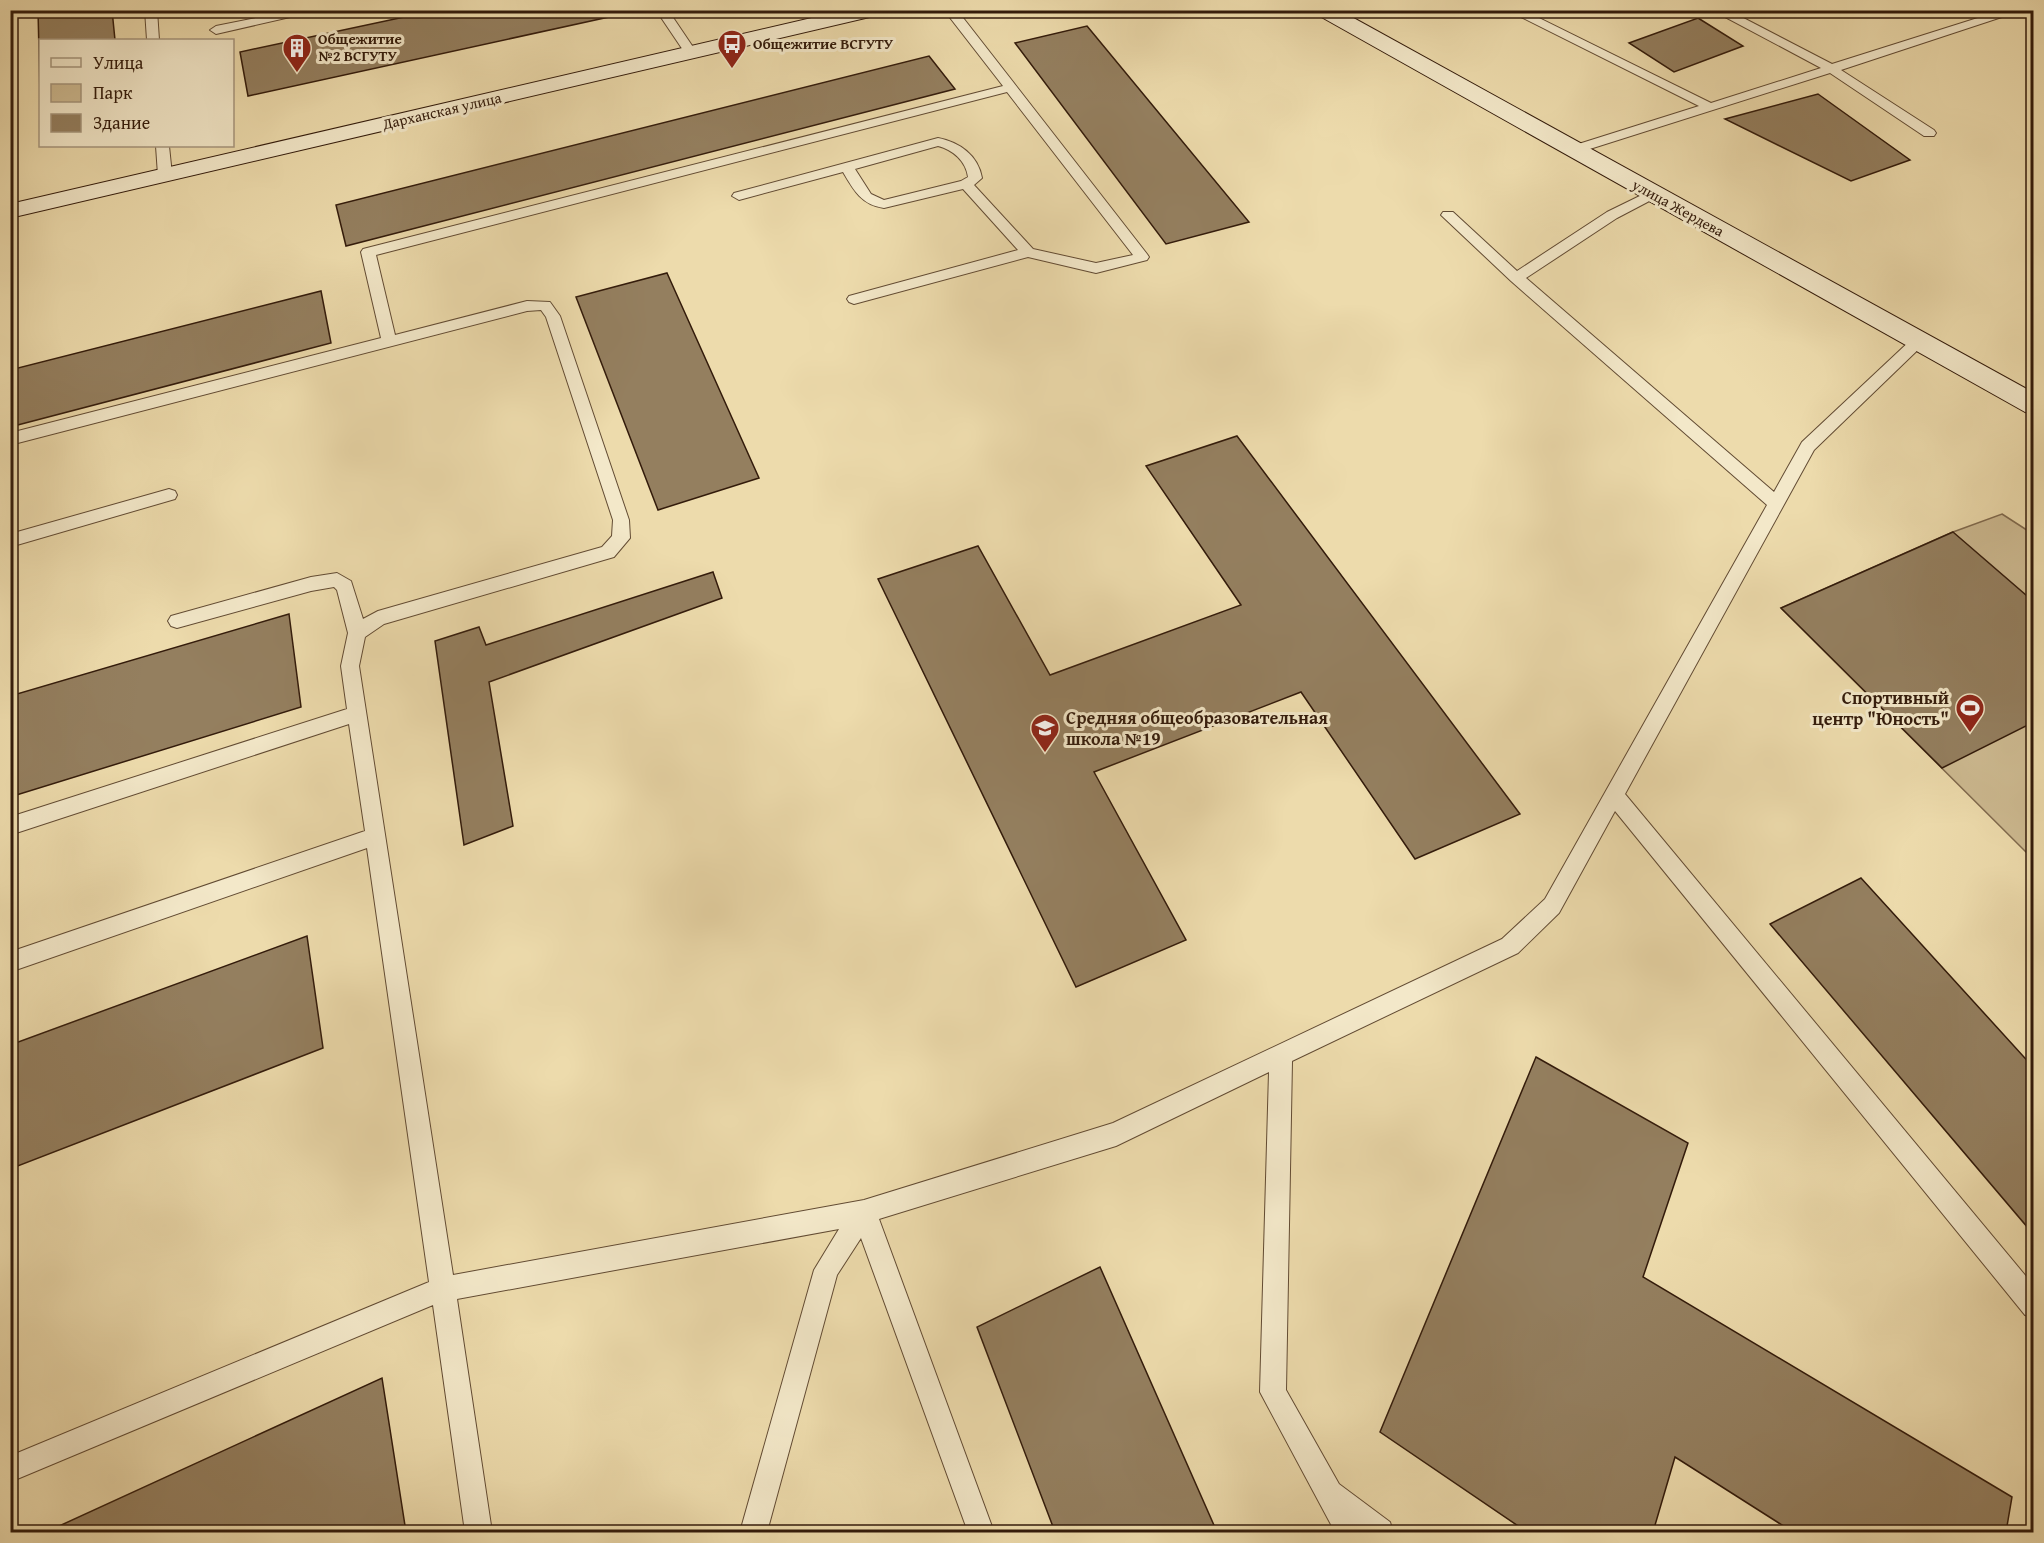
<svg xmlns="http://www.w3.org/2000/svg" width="2044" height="1543" font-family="'Gentium Book Plus',serif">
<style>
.green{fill:#cdba91;stroke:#806a4e;stroke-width:1.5}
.building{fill:#947f5f;stroke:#331b0b;stroke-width:1.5}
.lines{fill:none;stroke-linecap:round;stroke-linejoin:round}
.lane-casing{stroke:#624b33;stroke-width:2}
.secondary-casing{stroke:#331b0b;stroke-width:2}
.lane{fill:#f3e8c9;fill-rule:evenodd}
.secondary{fill:#f3e8c9;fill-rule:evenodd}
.labels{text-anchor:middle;stroke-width:6;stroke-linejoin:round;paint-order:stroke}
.far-poi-label{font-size:15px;font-weight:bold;fill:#331b0b;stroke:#f3e8c9;text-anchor:start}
.far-street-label{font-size:15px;fill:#331b0b;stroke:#f3e8c9}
.poi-label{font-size:18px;font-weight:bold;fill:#331b0b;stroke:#f3e8c9;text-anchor:end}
</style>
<rect width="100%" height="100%" fill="#eddbac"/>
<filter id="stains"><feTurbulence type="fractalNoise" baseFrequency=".00333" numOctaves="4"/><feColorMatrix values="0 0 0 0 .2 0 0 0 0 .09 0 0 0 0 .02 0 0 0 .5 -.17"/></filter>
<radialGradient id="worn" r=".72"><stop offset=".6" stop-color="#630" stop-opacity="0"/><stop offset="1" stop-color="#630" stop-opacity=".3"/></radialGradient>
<path class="green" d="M 2002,514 L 2033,534 L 2033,859 L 1781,608 L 1953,532 Z"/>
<path class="building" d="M 38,10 L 112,10 L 115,40 L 40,40 L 40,95 Z
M 437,10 L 631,10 L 632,12 L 248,96 L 240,52 Z
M 1698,18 L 1743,46 L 1674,72 L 1629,43 Z
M 1087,26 L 1249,222 L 1166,244 L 1015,43 Z
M 929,56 L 955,89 L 346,246 L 336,205 Z
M 1818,94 L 1910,160 L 1851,181 L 1725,119 Z
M 667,273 L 759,478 L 658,510 L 576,297 Z
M 321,291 L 331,343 L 10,427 L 10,370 Z
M 1237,436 L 1520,814 L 1415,859 L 1301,692 L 1094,772 L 1186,940 L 1076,987 L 878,579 L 978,546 L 1050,675 L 1241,605 L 1146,466 Z
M 1953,532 L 2034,602 L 2034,722 L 1942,768 L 1781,608 Z
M 713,572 L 722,598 L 489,682 L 513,826 L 464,845 L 435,641 L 479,627 L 486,645 Z
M 289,614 L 301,707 L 10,797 L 10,696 Z
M 1861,878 L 2034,1068 L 2034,1235 L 1770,924 Z
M 307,936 L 323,1048 L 10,1169 L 10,1045 Z
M 1536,1057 L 1688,1143 L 1643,1277 L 2012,1497 L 2006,1532 L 1793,1532 L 1675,1457 L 1653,1532 L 1527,1532 L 1380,1432 Z
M 1100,1267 L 1217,1532 L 1055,1532 L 977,1327 Z
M 382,1378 L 406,1532 L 46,1532 Z"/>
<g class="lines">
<g class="lane-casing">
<path id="lane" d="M 145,10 L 157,10 L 159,40 L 147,40 Z
M 295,10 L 321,10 L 216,34 L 210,30 L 216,26 Z
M 656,10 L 668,10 L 697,53 L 695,56 L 687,56 Z
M 944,10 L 957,10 L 1147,254 L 1149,257 L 1147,260 L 1096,273 L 1028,257 L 854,304 L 849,302 L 847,299 L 849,296 L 1018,250 L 963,189 L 884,208 C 862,205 854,191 843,172 L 739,200 L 732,196 L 734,193 L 938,138 C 959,142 978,155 982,178 L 974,185 L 1033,249 L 1096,263 L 1133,255 L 1007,92 L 376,255 L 395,335 L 527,301 L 550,302 L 560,316 L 629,520 L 630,538 L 614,557 L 384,624 L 365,637 L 359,666 L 453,1275 L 864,1200 L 1113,1123 L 1502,939 L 1545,899 L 1767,505 L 1511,281 L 1441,215 L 1443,212 L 1453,212 L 1517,271 L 1607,212 L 1652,190 L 1659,194 L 1657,197 L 1617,218 L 1526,278 L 1774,492 L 1802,442 L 1913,338 L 1923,338 L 1926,342 L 1814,450 L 1625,794 L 2034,1286 L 2034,1318 L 2025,1315 L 1615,811 L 1559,913 L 1518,953 L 1292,1061 L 1286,1390 L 1339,1484 L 1390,1522 L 1393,1532 L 1335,1532 L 1260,1392 L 1269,1072 L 1116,1146 L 879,1219 L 994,1532 L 968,1532 L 861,1238 L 837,1275 L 767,1532 L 740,1532 L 814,1270 L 839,1229 L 457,1299 L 492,1532 L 465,1532 L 433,1305 L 10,1482 L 10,1456 L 429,1282 L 367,848 L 10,972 L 10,952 L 365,831 L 349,724 L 10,835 L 10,817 L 347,709 L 341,666 L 348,633 L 337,590 L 334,587 L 311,591 L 177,628 L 171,626 L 168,621 L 171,616 L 311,577 L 337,573 L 351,581 L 363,619 L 378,611 L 602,547 L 612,536 L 613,520 L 546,317 L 541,310 L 527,311 L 10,445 L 10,433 L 381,338 L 361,252 L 363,249 L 1003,86 ZM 938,146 C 953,150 966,161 968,177 L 961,181 L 884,200 L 871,194 L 855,169 Z
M 1507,10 L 1523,10 L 1711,103 L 1821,68 L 1712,10 L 1728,10 L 1832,64 L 2003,10 L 2023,10 L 1841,70 L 1934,130 L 1936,133 L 1934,136 L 1924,136 L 1830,73 L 1574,154 L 1567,150 L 1569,147 L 1699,106 Z
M 156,146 L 169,146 L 172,175 L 170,178 L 160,178 L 158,175 Z
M 169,489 L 175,491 L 177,495 L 175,499 L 10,547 L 10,534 Z"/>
</g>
<g class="secondary-casing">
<path id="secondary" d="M 846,10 L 884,10 L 881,14 L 874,16 L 10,218 L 10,204 Z
M 1313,10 L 1339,10 L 2034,393 L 2034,414 L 2025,412 L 1316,14 Z"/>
</g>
<use href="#lane" class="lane"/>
<use href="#secondary" class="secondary"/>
</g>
<defs>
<g id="bus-pin" transform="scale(1.5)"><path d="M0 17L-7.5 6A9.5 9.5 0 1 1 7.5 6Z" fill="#8f2418" stroke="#f3e8c9"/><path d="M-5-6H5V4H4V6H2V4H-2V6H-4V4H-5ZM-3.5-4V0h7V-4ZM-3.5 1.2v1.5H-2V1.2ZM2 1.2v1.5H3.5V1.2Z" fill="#fff"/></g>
<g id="building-pin" transform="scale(1.5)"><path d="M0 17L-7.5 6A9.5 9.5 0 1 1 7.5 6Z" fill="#8f2418" stroke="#f3e8c9"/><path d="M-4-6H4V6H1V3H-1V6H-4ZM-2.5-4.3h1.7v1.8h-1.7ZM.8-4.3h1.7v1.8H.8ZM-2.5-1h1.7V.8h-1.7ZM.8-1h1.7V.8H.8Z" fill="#fff"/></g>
<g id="stadium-pin" transform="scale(1.5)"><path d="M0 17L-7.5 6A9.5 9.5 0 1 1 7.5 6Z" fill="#8f2418" stroke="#f3e8c9"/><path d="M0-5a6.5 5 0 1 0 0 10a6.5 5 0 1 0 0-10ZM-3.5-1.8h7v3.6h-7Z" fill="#fff"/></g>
<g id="school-pin" transform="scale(1.5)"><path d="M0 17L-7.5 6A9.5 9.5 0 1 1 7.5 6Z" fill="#8f2418" stroke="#f3e8c9"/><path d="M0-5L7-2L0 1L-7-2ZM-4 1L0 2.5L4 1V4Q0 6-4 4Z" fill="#fff"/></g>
</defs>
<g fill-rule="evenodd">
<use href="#bus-pin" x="732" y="44"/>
<use href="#building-pin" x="297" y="48"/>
<use href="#stadium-pin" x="1970" y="708"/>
<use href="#school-pin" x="1045" y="728"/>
</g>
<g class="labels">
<g class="far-poi-label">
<text x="318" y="44">Общежитие<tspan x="318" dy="17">№2 ВСГУТУ</tspan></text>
<text x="753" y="49">Общежитие ВСГУТУ</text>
</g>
<g class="far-street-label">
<text transform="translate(442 111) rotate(-13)" y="5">Дарханская улица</text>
<text transform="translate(1678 208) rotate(29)" y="5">улица Жердева</text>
</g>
<g class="poi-label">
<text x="1949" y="704">Спортивный<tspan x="1949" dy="21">центр "Юность"</tspan></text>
<text x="1066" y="724" text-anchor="start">Средняя общеобразовательная<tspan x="1066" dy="21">школа №19</tspan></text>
</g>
</g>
<rect width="2044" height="1543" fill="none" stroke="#eddbac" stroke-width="36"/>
<rect x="12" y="12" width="2020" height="1519" fill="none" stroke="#331b0b" stroke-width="3"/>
<rect x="18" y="18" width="2008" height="1507" fill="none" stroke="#331b0b" stroke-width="1.5"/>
<rect x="39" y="39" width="195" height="108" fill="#f3e8c9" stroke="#a6967d" stroke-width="1.5"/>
<rect x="51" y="58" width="30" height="9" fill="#f3e8c9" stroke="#a6967d" stroke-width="1.5"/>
<text x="93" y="69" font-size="18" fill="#331b0b">Улица</text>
<rect x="51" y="84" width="30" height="18" fill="#cdba91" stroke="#a6967d" stroke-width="1.5"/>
<text x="93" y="99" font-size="18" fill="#331b0b">Парк</text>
<rect x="51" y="114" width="30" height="18" fill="#947f5f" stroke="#a6967d" stroke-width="1.5"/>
<text x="93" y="129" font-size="18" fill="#331b0b">Здание</text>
<rect width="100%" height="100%" filter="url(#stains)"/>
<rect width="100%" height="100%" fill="url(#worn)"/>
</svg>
